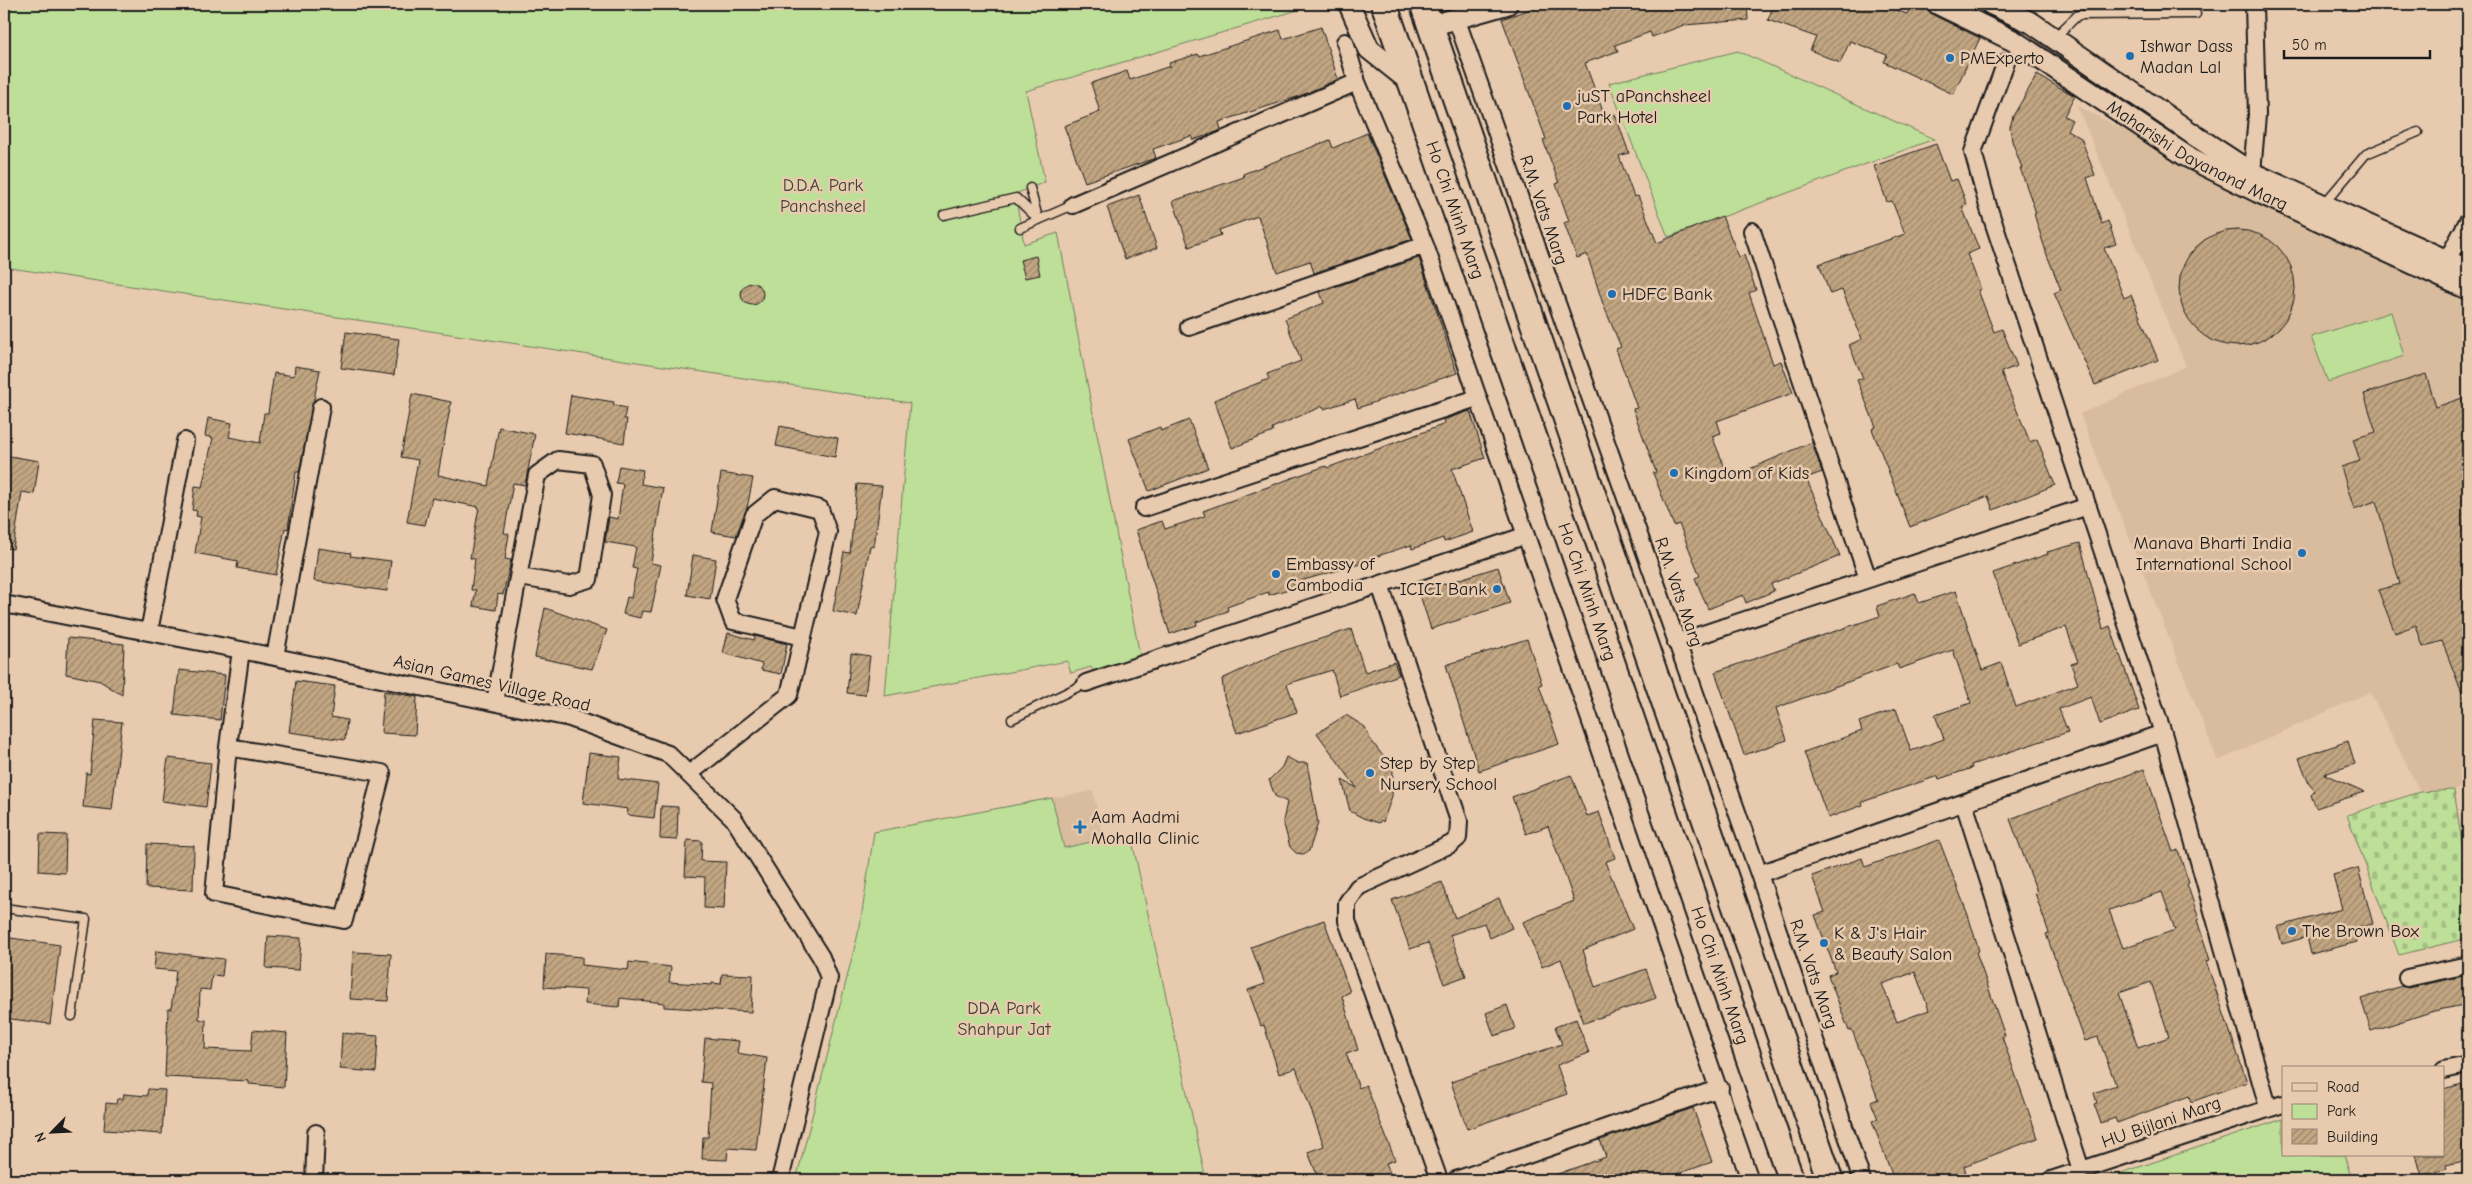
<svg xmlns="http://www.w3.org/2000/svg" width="2472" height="1184" font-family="'Comic Neue',sans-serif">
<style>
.built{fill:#d9bc9e}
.cemetery{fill:url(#cemetery-stones);stroke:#6d7e5a}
.green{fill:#bedf98;stroke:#6d7e5a}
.building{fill:url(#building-hatch);stroke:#1c1c1c;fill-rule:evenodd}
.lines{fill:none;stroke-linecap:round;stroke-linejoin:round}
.service-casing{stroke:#1c1c1c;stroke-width:11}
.minor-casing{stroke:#1c1c1c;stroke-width:20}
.tertiary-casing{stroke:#1c1c1c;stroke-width:24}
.primary-casing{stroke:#1c1c1c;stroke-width:29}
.service{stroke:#e8caae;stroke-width:8}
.minor{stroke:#e8caae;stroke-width:16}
.tertiary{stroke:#e8caae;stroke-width:20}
.primary{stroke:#e8caae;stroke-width:25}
.poi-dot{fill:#1f6fb2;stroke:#e8caae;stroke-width:2}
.labels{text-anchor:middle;stroke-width:5;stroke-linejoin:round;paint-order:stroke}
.poi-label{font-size:18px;fill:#1c1c1c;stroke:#e8caae;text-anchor:start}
.street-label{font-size:18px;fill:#1c1c1c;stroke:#e8caae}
.park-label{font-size:18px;fill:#3c4335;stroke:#e8caae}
</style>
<defs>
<pattern id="cemetery-stones" width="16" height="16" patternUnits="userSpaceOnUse" patternTransform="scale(1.25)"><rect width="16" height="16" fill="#bedf98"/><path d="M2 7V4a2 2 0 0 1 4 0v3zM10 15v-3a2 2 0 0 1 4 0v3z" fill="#a3bf82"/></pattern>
<pattern id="building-hatch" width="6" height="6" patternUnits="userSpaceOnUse" patternTransform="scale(1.25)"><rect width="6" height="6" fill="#c2a682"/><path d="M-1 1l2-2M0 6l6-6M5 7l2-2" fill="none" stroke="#9d866a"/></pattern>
</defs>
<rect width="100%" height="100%" fill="#e8caae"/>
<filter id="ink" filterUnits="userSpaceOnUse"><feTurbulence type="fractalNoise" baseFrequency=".02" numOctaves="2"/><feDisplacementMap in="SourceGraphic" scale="10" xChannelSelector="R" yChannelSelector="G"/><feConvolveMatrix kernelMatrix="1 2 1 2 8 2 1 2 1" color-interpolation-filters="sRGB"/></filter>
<g filter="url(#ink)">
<path class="built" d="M 2077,106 L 2468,302 L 2468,783 L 2454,790 L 2420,792 L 2370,692 L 2218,761 L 2080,414 L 2186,366 Z
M 1093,791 L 1104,839 L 1064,849 L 1052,798 Z"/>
<path class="cemetery" d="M 2454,790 L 2468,884 L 2468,938 L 2399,955 L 2347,815 L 2420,792 Z"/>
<path class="green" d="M 4,4 L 1318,4 L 1026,91 L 1045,182 L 1015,194 L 1024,244 L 1058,233 L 1140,656 L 1095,673 L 1091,667 L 1071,673 L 1067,661 L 885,696 L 910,403 L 4,267 Z
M 1738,51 L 1934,139 L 1668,237 L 1609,83 Z
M 2391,312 L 2404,356 L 2328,382 L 2311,337 Z
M 1052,798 L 1064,848 L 1104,839 L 1116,842 L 1131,836 L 1206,1180 L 796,1180 L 860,926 L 874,832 Z
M 2283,1119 L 2283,1155 L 2344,1155 L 2352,1180 L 2100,1180 Z"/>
<path class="building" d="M 1544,4 L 1747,4 L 1748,20 L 1684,25 L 1652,37 L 1650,32 L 1615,45 L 1618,51 L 1585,63 L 1605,117 L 1615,114 L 1629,153 L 1619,156 L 1634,197 L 1638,196 L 1657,243 L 1722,216 L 1739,257 L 1744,255 L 1756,290 L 1749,293 L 1773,364 L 1781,361 L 1793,393 L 1717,421 L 1721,433 L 1712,436 L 1729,478 L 1812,442 L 1822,472 L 1806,478 L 1840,556 L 1771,584 L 1774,591 L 1746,603 L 1743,595 L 1708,609 L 1695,578 L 1700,576 L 1679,524 L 1674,526 L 1653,473 L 1656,472 L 1633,409 L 1637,408 L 1616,349 L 1621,347 L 1603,304 L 1587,254 L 1577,258 L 1564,223 L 1569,221 L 1556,184 L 1559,183 L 1543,140 L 1546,139 L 1502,19 Z
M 1774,4 L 1879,4 L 1907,14 L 1912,4 L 1926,4 L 1933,15 L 1980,38 L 1953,94 L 1884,62 L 1887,55 L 1850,41 L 1840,63 L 1810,50 L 1816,37 L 1768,20 Z
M 1321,27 L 1338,79 L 1300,96 L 1219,122 L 1221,130 L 1211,134 L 1193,140 L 1191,136 L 1153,149 L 1156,158 L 1085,182 L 1064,126 L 1100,112 L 1091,83 L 1127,71 L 1130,80 L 1170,66 L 1169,63 L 1198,54 L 1199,56 L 1280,30 L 1283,39 Z
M 2037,75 L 2075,96 L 2064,116 L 2072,120 L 2067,130 L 2081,138 L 2095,175 L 2087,178 L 2102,224 L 2108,221 L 2116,244 L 2104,248 L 2124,298 L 2131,295 L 2158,360 L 2095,385 L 2054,293 L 2061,290 L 2047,255 L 2034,214 L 2036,213 L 2020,168 L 2022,168 L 2012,141 L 2010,127 L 2013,116 Z
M 1367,133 L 1412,239 L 1314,273 L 1310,261 L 1277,272 L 1258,216 L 1219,230 L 1221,235 L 1189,247 L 1173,201 L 1244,177 L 1243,174 L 1330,140 L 1333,148 Z
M 1936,144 L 1950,181 L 1957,179 L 1967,205 L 1962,207 L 1979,249 L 1967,254 L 1981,289 L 1978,290 L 1994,332 L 2002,329 L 2017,366 L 2001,372 L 2030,442 L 2037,439 L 2055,485 L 1993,510 L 1988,496 L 1910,527 L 1872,429 L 1876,427 L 1857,380 L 1863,378 L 1849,345 L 1862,339 L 1842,290 L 1830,294 L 1819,264 L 1905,234 L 1892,201 L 1887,202 L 1874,166 Z
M 1139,195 L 1157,248 L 1125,259 L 1107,207 Z
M2179 288a58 58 0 1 1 116 0a58 58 0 1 1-116 0Z
M 1036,256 L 1040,275 L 1025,278 L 1020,260 Z
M 1419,258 L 1457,373 L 1358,408 L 1355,399 L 1324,409 L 1323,406 L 1272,428 L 1273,432 L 1232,448 L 1214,400 L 1269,379 L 1267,374 L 1301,361 L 1285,319 L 1324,303 L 1320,292 Z
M741 294a11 11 0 1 1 22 0a11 11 0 1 1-22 0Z
M 346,332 L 399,339 L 394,375 L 341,368 Z
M 295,366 L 320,370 L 299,472 L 296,472 L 288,529 L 285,528 L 276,575 L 237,568 L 238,561 L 195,553 L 201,517 L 196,516 L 197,511 L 192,510 L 195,486 L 202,487 L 213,438 L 205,436 L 208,418 L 232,423 L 229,437 L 260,443 L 264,413 L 268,413 L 274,373 L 294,376 Z
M 2426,374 L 2436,407 L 2468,396 L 2468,421 L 2464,423 L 2468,437 L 2467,706 L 2442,641 L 2423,647 L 2416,625 L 2395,633 L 2378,590 L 2400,584 L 2376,501 L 2354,509 L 2341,467 L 2360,461 L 2353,439 L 2376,432 L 2364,394 Z
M 412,394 L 451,402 L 438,475 L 488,486 L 499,427 L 535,434 L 525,485 L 513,483 L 504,533 L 509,534 L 505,559 L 511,560 L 503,595 L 498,594 L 496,610 L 473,606 L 476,590 L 471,590 L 475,559 L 470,558 L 479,507 L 432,498 L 425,525 L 407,522 L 418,460 L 401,457 Z
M 571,395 L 614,402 L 613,405 L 626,408 L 624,419 L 627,419 L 624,443 L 565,433 Z
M 1470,411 L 1485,458 L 1452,469 L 1473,532 L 1444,542 L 1443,538 L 1412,549 L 1411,545 L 1359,562 L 1360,564 L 1293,583 L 1295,587 L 1269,595 L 1268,592 L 1227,607 L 1228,611 L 1196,622 L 1197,625 L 1170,634 L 1136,530 L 1162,521 L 1165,529 L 1205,516 L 1203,511 L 1300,475 L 1326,466 L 1327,468 L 1445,424 L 1443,420 Z
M 1189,420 L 1208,468 L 1149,491 L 1129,439 L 1160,427 L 1161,431 Z
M 780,426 L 838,438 L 835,457 L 776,446 Z
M 4,455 L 39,461 L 34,494 L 22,492 L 13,549 L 4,548 Z
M 619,466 L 643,470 L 641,484 L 663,488 L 651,563 L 661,565 L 651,612 L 642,611 L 640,618 L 623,614 L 627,597 L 631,598 L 637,569 L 632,568 L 636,547 L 605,542 L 609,517 L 618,519 L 623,484 L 616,483 Z
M 721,473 L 753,478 L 747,508 L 736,536 L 712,532 Z
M 857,484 L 882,486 L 874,547 L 870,546 L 857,616 L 833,611 L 844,552 L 850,553 Z
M 2080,543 L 2103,629 L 2110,626 L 2139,710 L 2100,724 L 2091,697 L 2059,709 L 2068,732 L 1971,765 L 1972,768 L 1939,779 L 1938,776 L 1862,802 L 1863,805 L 1828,818 L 1804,752 L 1862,731 L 1859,722 L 1896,709 L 1911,751 L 1944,739 L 1935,715 L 1971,703 L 1953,650 L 1899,669 L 1897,664 L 1776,708 L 1787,740 L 1744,755 L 1715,672 L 1880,616 L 1877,606 L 1915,593 L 1919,603 L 1956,591 L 1982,670 L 2001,663 L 2016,707 L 2078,684 L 2071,664 L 2078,662 L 2066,627 L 2018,644 L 1993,573 L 2048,554 L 2047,552 Z
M 318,548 L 351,553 L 350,556 L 391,561 L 387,591 L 314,581 Z
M 693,555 L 716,559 L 710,599 L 687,595 Z
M 1498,567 L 1510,603 L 1431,629 L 1419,592 Z
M 545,608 L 607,630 L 592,669 L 535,657 Z
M 1351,629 L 1365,672 L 1394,662 L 1399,675 L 1340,696 L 1332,670 L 1287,684 L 1297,712 L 1237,733 L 1224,697 L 1222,679 L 1280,652 Z
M 728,633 L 754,640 L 755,636 L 787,644 L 781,674 L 761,670 L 762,664 L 723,653 Z
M 68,638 L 124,644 L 122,695 L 100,681 L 66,674 Z
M 1527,639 L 1542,684 L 1539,685 L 1559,744 L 1479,771 L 1446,665 Z
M 851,653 L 870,656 L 865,695 L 847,693 Z
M 179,670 L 225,675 L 220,720 L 174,715 Z
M 296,681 L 335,686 L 331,717 L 347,720 L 345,740 L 289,732 Z
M 384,691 L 417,697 L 415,735 L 381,733 Z
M 1346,715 L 1365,727 L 1370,739 L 1393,769 L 1392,796 L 1383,822 L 1381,820 L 1379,823 L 1363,818 L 1350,811 L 1342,780 L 1357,788 L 1317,733 Z
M 95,720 L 122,722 L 112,810 L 83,807 L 86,773 L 90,774 Z
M 2348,741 L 2355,764 L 2324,774 L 2365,792 L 2316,808 L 2311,795 L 2315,791 L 2309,784 L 2299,758 Z
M 589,753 L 621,757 L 618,779 L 658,784 L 654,818 L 627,815 L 628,809 L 583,803 Z
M 1286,757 L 1298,763 L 1307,763 L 1318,823 L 1309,851 L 1303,854 L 1296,853 L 1290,847 L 1283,821 L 1287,802 L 1275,796 L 1269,780 L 1282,767 Z
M 168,758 L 211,763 L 206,807 L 162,801 Z
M 2144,769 L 2173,852 L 2178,850 L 2189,883 L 2187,884 L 2199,919 L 2197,920 L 2210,960 L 2206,961 L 2247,1082 L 2191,1102 L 2189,1096 L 2117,1123 L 2115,1118 L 2101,1123 L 2094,1104 L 2097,1103 L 2094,1093 L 2116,1085 L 2098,1037 L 2085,1041 L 2046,934 L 2049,933 L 2035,893 L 2037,892 L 2010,819 ZM 2162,892 L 2175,930 L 2123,948 L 2109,910 ZM 2151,982 L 2169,1037 L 2138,1048 L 2119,993 Z
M 1571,775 L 1587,816 L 1599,812 L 1615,858 L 1605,862 L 1633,929 L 1583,950 L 1595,987 L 1646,969 L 1656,998 L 1584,1023 L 1561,959 L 1542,967 L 1523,922 L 1574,901 L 1548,826 L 1526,834 L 1512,797 Z
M 661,806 L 678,807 L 677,840 L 660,839 Z
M 40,834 L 66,835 L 65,873 L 39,871 Z
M 687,840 L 702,841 L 701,861 L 726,862 L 724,909 L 704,908 L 705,877 L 685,876 Z
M 1939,840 L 1968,915 L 1979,951 L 1976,952 L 2005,1036 L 2002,1037 L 2038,1138 L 1964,1166 L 1966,1173 L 1947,1180 L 1894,1180 L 1872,1121 L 1878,1119 L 1871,1102 L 1878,1099 L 1852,1030 L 1849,1031 L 1828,975 L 1836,972 L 1815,915 L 1825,912 L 1812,876 L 1862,858 L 1865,867 ZM 1915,972 L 1929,1010 L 1897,1022 L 1882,984 Z
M 147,844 L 194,846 L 193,890 L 146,888 Z
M 2358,868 L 2373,924 L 2354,929 L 2357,942 L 2311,954 L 2307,937 L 2282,944 L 2277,927 L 2342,909 L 2333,875 Z
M 1442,882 L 1455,918 L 1499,898 L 1512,928 L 1490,938 L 1484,923 L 1450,935 L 1466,976 L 1444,984 L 1428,943 L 1410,949 L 1392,900 Z
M 1324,920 L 1350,992 L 1342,996 L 1358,1050 L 1346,1053 L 1359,1088 L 1366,1085 L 1395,1160 L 1386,1163 L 1393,1180 L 1319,1180 L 1308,1152 L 1324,1146 L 1296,1068 L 1279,1074 L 1264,1025 L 1261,1026 L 1248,990 L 1265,984 L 1251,947 Z
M 268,936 L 301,938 L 299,970 L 266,968 Z
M 4,937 L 60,945 L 50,1024 L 4,1018 Z
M 156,951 L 224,959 L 222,976 L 212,975 L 210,990 L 200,989 L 199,1019 L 206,1020 L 205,1049 L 251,1051 L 253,1030 L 287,1033 L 284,1087 L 249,1084 L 249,1081 L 165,1077 L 168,1009 L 171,1009 L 176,971 L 154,969 Z
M 353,952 L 391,954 L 388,1001 L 350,999 Z
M 546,954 L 582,957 L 582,965 L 628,970 L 629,962 L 671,967 L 669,982 L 712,985 L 712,983 L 721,984 L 722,974 L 753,975 L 751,1012 L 664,1007 L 664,1003 L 620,998 L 619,1007 L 585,1004 L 586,990 L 544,987 Z
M 2468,975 L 2468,1004 L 2434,1011 L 2371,1031 L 2361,999 L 2402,986 L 2409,988 Z
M 1507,1005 L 1515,1029 L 1494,1036 L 1486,1013 Z
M 1576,1019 L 1589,1053 L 1557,1065 L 1567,1094 L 1467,1129 L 1451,1082 L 1562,1044 L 1555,1027 Z
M 342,1033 L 378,1036 L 376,1072 L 340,1069 Z
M 705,1038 L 739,1041 L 737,1053 L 767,1058 L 756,1150 L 728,1148 L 727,1160 L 702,1159 L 703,1137 L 708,1137 L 711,1083 L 701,1082 Z
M 2462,1084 L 2465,1096 L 2468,1095 L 2468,1160 L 2446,1165 L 2447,1169 L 2422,1176 L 2416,1155 L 2443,1155 L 2443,1089 Z
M 148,1089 L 165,1090 L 162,1134 L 104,1130 L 106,1103 L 116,1104 L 117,1099 L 123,1099 L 124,1094 L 147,1096 Z
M 1693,1108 L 1712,1162 L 1660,1180 L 1547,1180 L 1546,1178 L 1606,1157 L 1600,1140 Z"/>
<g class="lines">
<g class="service-casing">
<path id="service" d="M 2055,37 L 2078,15 L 2196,14
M 1030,188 L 1038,218
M 2323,205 L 2366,154 L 2418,132
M 944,215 L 1016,198 L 1039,220
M 1020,228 L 1073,205
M 1012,719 L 1086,683
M 4,908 L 86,919 L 72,1016"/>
</g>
<g class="minor-casing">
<path id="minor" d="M 1456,18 L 1759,874 L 1862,1180
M 1345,42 L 1357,82 L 1425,245 L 1750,1180
M 2006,62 L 1973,152 L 1988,206 L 2163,733 L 2268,1107
M 2252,173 L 2257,115 L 2254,4
M 1073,205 L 1357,82
M 1752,231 L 1868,579
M 2447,260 L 2468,221
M 1189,327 L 1425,245
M 1144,508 L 1477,398
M 1380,585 L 1459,821 L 1458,838 L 1451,844 L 1358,887 L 1347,903 L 1347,921 L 1439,1180
M 4,604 L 241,650 L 570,718 L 668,754 L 734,819 L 821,957 L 829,978 L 780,1180
M 149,632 L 185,441
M 1676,643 L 2088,506
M 275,657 L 321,407
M 1086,683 L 1524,536
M 495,702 L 537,475 L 558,460 L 592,464 L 602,495 L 589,579 L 569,585 L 519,577
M 228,747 L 382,773 L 344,920 L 214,894 L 228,747 L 241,650
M 689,774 L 789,695 L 828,532 L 820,509 L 775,498 L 754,515 L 725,599 L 733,621 L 803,637
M 1964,803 L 2081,1170
M 1759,874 L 2163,733
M 2407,978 L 2468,965
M 2443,1070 L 2468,1065
M 314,1180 L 316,1133
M 1456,1180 L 1720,1088
M 2051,1180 L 2283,1104"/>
</g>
<g class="tertiary-casing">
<g id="tertiary">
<path d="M 1349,4 L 1369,49 L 1409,81"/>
<path id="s1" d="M 1938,4 L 2014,41 L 2186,156 L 2258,192 L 2468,289"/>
<path d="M 1991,4 L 2032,23 L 2197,137 L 2252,173 L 2468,270"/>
<path d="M 1430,26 L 1507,4"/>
</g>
</g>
<g class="primary-casing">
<g id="primary">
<path id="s2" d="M 1384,4 L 1791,1180"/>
<path d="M 1423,4 L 1830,1180"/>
</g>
</g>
<use href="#service" class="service"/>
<use href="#minor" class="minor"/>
<use href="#tertiary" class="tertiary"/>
<use href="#primary" class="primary"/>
</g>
</g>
<g class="poi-dot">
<circle cx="2130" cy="56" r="5"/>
<circle cx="1950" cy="58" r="5"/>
<circle cx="1567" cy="106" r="5"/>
<circle cx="1612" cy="294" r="5"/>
<circle cx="1674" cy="473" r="5"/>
<circle cx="2302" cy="553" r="5"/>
<circle cx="1276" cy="574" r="5"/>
<circle cx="1497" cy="589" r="5"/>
<circle cx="1370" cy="773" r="5"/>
<path d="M1077.5 819.5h5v5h5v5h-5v5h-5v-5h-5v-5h5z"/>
<circle cx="2292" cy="931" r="5"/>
<circle cx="1824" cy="943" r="5"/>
</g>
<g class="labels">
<g class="poi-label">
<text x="2140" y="52">Ishwar Dass<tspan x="2140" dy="21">Madan Lal</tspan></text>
<text x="1960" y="64">PMExperto</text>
<text x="1577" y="102">juST aPanchsheel<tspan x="1577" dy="21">Park Hotel</tspan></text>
<text x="1622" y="300">HDFC Bank</text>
<text x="1684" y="479">Kingdom of Kids</text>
<text x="2292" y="549" text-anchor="end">Manava Bharti India<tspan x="2292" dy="21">International School</tspan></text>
<text x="1286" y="570">Embassy of<tspan x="1286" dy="21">Cambodia</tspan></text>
<text x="1487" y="595" text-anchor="end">ICICI Bank</text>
<text x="1380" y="769">Step by Step<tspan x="1380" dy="21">Nursery School</tspan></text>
<text x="1091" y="823">Aam Aadmi<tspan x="1091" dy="21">Mohalla Clinic</tspan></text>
<text x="2302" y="937">The Brown Box</text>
<text x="1834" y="939">K &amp; J's Hair<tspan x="1834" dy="21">&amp; Beauty Salon</tspan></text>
</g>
<g class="street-label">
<text dy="6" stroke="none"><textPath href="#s1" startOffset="301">Maharishi Dayanand Marg</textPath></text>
<text dy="6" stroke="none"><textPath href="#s2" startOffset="218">Ho Chi Minh Marg</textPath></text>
<text transform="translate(1544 210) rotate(71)" y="6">R.M. Vats Marg</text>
<text dy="6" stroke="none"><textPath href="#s2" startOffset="622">Ho Chi Minh Marg</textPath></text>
<text transform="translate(1679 592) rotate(71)" y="6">R.M. Vats Marg</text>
<text transform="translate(492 683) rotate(13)" y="6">Asian Games Village Road</text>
<text transform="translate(1814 974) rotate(71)" y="6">R.M. Vats Marg</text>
<text dy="6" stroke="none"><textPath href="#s2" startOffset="1028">Ho Chi Minh Marg</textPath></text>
<text transform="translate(2161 1122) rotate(-19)" y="6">HU Bijlani Marg</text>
</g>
<g class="park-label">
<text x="823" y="191">D.D.A. Park<tspan x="823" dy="21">Panchsheel</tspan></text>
<text x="1004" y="1014">DDA Park<tspan x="1004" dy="21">Shahpur Jat</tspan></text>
</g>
</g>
<rect width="2472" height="1184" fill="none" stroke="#e8caae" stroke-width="20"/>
<rect x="10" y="10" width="2452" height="1164" fill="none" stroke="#1c1c1c" stroke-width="2" filter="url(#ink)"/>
<rect x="2282" y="1066" width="162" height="90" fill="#e8caae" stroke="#968474"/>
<rect x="2292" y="1083" width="25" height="8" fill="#e8caae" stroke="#968474"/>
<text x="2327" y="1092" font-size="15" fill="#1c1c1c">Road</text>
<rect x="2292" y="1104" width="25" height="15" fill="#bedf98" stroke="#968474"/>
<text x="2327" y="1116" font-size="15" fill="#1c1c1c">Park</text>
<rect x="2292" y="1129" width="25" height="15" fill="url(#building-hatch)" stroke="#968474"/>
<text x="2327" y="1142" font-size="15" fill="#1c1c1c">Building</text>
<g transform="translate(52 1132) rotate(246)" stroke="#e8caae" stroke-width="4" paint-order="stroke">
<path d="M0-4L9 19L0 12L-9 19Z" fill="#1c1c1c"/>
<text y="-8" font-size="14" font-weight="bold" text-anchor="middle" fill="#1c1c1c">N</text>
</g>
<path d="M2284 50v8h146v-8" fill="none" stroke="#1c1c1c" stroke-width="2.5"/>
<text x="2292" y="50" font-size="15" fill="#1c1c1c" stroke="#e8caae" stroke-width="4" paint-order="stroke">50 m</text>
</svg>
